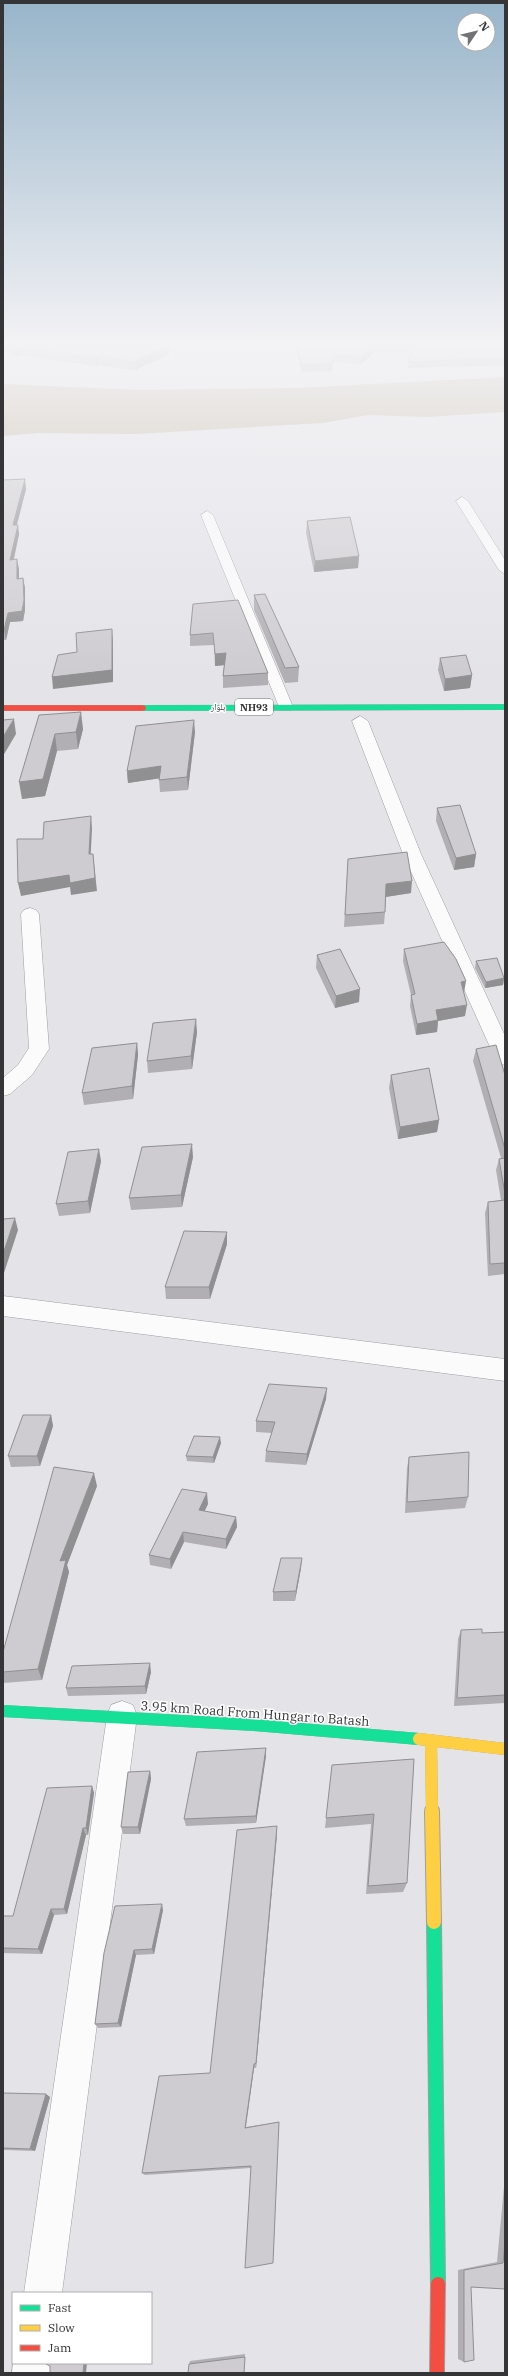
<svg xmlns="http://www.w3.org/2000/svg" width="508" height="2376" font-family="'IBM Plex Serif','Noto Naskh Arabic',serif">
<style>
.water{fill:#c1b69c}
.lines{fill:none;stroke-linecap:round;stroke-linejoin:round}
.street-casing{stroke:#9f9ea2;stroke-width:1}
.fast-far2-casing{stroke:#9f9ea2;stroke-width:6}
.fast-far1-casing{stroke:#9f9ea2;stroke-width:12}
.fast-casing{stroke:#9f9ea2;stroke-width:16}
.slow-far1-casing{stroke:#9f9ea2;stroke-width:12}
.slow-casing{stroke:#9f9ea2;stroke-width:16}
.jam-far1-casing{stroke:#9f9ea2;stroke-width:6}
.jam-casing{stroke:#9f9ea2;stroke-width:16}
.street{fill:#fbfbfc;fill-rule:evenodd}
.fast-far2{stroke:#16e098;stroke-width:5.5}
.fast-far1{stroke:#16e098;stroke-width:12}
.fast{stroke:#16e098;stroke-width:14}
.slow-far1{stroke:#ffcf43;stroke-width:12}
.slow{stroke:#ffcf43;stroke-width:14}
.jam-far1{stroke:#f24e42;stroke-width:5.5}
.jam{stroke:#f24e42;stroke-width:14}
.wall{fill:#b1afb3}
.shaded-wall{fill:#908f92}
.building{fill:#ceccd0;stroke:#908f92}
.labels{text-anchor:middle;stroke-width:3;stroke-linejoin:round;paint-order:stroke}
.far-street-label{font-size:9px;fill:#353537;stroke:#fff}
.shield{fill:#fff;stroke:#727273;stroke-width:1}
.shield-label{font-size:10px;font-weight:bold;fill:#353537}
.near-street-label{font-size:13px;fill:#353537;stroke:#fff}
</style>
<rect width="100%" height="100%" fill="#e4e3e8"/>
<path class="water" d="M 505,377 L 505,412 L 428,417 L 368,415 L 323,423 L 136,434 L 38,433 L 3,436 L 3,384 L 138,390 L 298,388 Z"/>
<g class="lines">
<g class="street-casing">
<path id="street" d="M 462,497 L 468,501 L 505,560 L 505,574 L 499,570 L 456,501 Z
M 207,511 L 213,515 L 293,707 L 291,710 L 281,710 L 279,707 L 201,515 Z
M 360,716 L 368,721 L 421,854 L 505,1036 L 505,1065 L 498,1063 L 495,1058 L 403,854 L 352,721 Z
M 30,908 L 36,910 L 39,914 L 49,1049 L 32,1075 L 10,1094 L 3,1096 L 3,1078 L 18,1065 L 29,1048 L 21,914 L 24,910 Z
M 3,1296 L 505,1359 L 505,1381 L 3,1316 Z
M 122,1701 L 133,1705 L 137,1716 L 62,2293 L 24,2293 L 107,1716 L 111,1705 Z
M 13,2363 L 53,2363 L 52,2373 L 12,2373 Z"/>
</g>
<g class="fast-far2-casing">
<path id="fast-far2" d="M 143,708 L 505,707"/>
</g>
<g class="fast-far1-casing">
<path id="fast-far1" d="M 3,1711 L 254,1725 L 419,1739"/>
</g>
<g class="fast-casing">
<path id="fast" d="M 434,1922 L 438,2284"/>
</g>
<g class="slow-far1-casing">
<path id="slow-far1" d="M 419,1739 L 505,1749
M 431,1740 L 432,1812"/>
</g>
<g class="slow-casing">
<path id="slow" d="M 432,1811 L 434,1922"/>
</g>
<g class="jam-far1-casing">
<path id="jam-far1" d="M 3,708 L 143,708"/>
</g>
<g class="jam-casing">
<path id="jam" d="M 437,2373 L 438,2284"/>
</g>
<use href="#street" class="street"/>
<use href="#fast-far2" class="fast-far2"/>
<use href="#fast-far1" class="fast-far1"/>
<use href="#fast" class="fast"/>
<use href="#slow-far1" class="slow-far1"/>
<use href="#slow" class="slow"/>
<use href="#jam-far1" class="jam-far1"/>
<use href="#jam" class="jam"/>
</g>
<path class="wall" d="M 3,340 L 138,342 L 170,354 L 137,369 L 137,371 L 99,365 L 96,366 L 20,355 L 15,356 L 3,351 Z
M 293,340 L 480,340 L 480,341 L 505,344 L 505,365 L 408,368 L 410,351 L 374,353 L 361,364 L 333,362 L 332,371 L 302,372 L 296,351 L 296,346 Z
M 488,340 L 505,340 L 505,343 Z
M 3,480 L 26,489 L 17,525 L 19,534 L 14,560 L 19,569 L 19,578 L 23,578 L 25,588 L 25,610 L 23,621 L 10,622 L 6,640 L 3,640 Z
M 307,521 L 359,556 L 358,568 L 314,572 L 306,533 Z
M 254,595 L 299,667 L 298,682 L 285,683 L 254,610 Z
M 193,604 L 268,673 L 268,685 L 223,688 L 223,676 L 224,665 L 215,666 L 214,645 L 190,646 L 190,635 Z
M 440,658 L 472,675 L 470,688 L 444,691 L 438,670 Z
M 39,715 L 83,729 L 78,749 L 57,751 L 45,796 L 22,799 Z
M 195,732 L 188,790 L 160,792 L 159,778 L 128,783 L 127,771 Z
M 437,808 L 476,854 L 474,867 L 454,870 L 436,821 Z
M 348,859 L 411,893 L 386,897 L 385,912 L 384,924 L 344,927 Z
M 404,949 L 465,1016 L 438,1021 L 437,1032 L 416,1035 L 410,1006 L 411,995 L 403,961 Z
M 317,955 L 359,1002 L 335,1008 L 316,968 Z
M 476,961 L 504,978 L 503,985 L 485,988 L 475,968 Z
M 197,1032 L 192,1069 L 148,1073 L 147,1061 Z
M 137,1043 L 138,1055 L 133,1099 L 84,1105 L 82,1093 Z
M 476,1049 L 505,1075 L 505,1274 L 488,1276 L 485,1213 L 488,1202 L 501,1200 L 496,1170 L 499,1159 L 501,1158 L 473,1061 Z
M 391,1075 L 439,1120 L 437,1132 L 398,1139 L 389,1088 Z
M 193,1157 L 182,1207 L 131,1210 L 129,1198 Z
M 101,1161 L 90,1213 L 59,1216 L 56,1204 Z
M 227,1244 L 210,1299 L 166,1299 L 165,1287 Z
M 326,1399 L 306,1465 L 265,1462 L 266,1451 L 272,1433 L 256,1432 L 256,1421 Z
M 51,1415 L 53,1426 L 40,1466 L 11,1467 L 8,1456 Z
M 221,1443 L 214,1463 L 187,1461 L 186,1456 Z
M 409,1457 L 468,1497 L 465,1508 L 405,1513 L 407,1468 Z
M 97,1486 L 67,1565 L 69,1572 L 42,1680 L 3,1683 L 3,1652 Z
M 208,1504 L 204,1511 L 236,1517 L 237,1527 L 226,1549 L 184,1542 L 171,1569 L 150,1565 L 149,1555 Z
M 301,1568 L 295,1601 L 273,1601 L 273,1592 Z
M 461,1630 L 482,1633 L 505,1632 L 505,1703 L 454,1706 L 458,1639 Z
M 151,1672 L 146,1694 L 68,1696 L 66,1688 Z
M 266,1748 L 266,1756 L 256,1823 L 186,1826 L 184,1819 Z
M 414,1759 L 407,1883 L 403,1892 L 366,1894 L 371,1824 L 325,1828 L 332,1765 Z
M 150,1771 L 151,1779 L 140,1834 L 123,1834 L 121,1827 Z
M 92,1786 L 94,1793 L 88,1835 L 86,1835 L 67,1914 L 54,1915 L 42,1954 L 3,1953 L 3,1916 L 13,1916 Z
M 277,1826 L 256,2068 L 254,2068 L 246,2127 L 279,2122 L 251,2168 L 145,2175 L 142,2173 L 210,2073 Z
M 163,1910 L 154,1954 L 136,1955 L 121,2027 L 98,2028 L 95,2024 L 104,1953 Z
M 3,2093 L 50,2097 L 35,2151 L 3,2150 Z
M 505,2147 L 505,2162 L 504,2162 Z
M 505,2176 L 505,2289 L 471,2287 L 464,2362 L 458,2359 L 458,2270 L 497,2262 Z
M 245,2354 L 244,2373 L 189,2364 L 190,2361 Z"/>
<path class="shaded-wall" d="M 170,345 L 170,354 L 137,369 L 137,371 L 136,360 Z
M 374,346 L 374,353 L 361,364 L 361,357 Z
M 19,347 L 20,355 L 15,356 L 14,348 Z
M 99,356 L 99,365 L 96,366 L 95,358 Z
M 25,479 L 26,489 L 14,535 L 13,525 Z
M 18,525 L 19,534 L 11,570 L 10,560 Z
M 359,556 L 358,568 L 314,572 L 315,561 Z
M 17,559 L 19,569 L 19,588 L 17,579 Z
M 23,578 L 25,588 L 25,610 L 23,621 L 10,622 L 6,640 L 4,630 L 8,613 Z
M 112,629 L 113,641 L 113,682 L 53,689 L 52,677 Z
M 226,653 L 226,665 L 215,666 L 215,654 Z
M 472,675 L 470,688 L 444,691 L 445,679 Z
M 81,712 L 83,729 L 78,749 L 76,732 Z
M 14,719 L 16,734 L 3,756 L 3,737 Z
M 194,720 L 195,732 L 188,790 L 187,777 Z
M 55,734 L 57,751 L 45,796 L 22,799 L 19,782 Z
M 161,766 L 162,778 L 128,783 L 127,771 Z
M 91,816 L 92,829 L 90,867 L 89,854 Z
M 93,854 L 97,891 L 71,895 L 70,887 L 21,896 L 18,883 Z
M 476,854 L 474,867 L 454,870 L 456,858 Z
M 412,881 L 411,893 L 385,897 L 386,884 Z
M 504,978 L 503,985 L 485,988 L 486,982 Z
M 466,981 L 464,993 L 461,982 Z
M 360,989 L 359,1002 L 335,1008 L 336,996 Z
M 467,1005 L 465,1016 L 438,1021 L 437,1032 L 416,1035 L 417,1024 L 436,1010 Z
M 196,1019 L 197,1032 L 192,1069 L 191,1056 Z
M 137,1043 L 138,1055 L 133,1099 L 132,1086 Z
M 439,1120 L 437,1132 L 398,1139 L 400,1127 Z
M 192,1144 L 193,1157 L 182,1207 L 181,1195 Z
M 99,1149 L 101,1161 L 90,1213 L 88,1201 Z
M 15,1218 L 18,1230 L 3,1276 L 3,1254 Z
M 227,1232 L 227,1244 L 210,1299 L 209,1287 Z
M 327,1388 L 326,1399 L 306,1465 L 307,1454 Z
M 51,1415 L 53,1426 L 40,1466 L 37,1456 Z
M 220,1437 L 221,1443 L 214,1463 L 213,1457 Z
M 94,1473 L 97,1486 L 67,1565 L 69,1572 L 42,1680 L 38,1669 L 60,1561 Z
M 207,1493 L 208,1504 L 200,1521 L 199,1510 Z
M 236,1517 L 237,1527 L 226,1549 L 226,1539 Z
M 183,1532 L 184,1542 L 171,1569 L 170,1559 Z
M 302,1558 L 301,1568 L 295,1601 L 296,1591 Z
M 150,1663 L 151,1672 L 146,1694 L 145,1686 Z
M 266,1748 L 266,1756 L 256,1823 L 256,1816 Z
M 150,1771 L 151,1779 L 140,1834 L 138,1827 Z
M 92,1786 L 94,1793 L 88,1835 L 86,1828 Z
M 277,1826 L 277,1835 L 256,2068 L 256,2063 Z
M 83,1828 L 86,1835 L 67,1914 L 64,1909 Z
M 162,1904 L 163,1910 L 154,1954 L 152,1949 Z
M 51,1909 L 54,1915 L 42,1954 L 38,1949 Z
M 134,1950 L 136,1955 L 121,2027 L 118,2023 Z
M 254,2064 L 254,2068 L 245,2130 L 245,2128 Z
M 46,2094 L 50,2097 L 35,2151 L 30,2149 Z
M 84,2363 L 87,2363 L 86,2373 L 83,2373 Z"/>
<path class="building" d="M 3,340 L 137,340 L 137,342 L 170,345 L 136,360 L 136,363 L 99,356 L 95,358 L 19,347 L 14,348 L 3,343 Z
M 296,340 L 480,340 L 480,341 L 505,344 L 505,358 L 408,362 L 412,344 L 374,346 L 361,357 L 333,355 L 333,364 L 302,365 L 296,345 L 298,345 Z
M 25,479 L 13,525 L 18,525 L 10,560 L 17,559 L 17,579 L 23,578 L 24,600 L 22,611 L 8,613 L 4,630 L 3,630 L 3,480 Z
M 350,517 L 359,556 L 315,561 L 307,521 Z
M 265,594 L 299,667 L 285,668 L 254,595 Z
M 238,600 L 268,673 L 223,676 L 226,653 L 215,654 L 213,633 L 190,635 L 193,604 Z
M 112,629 L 112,670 L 52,677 L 58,655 L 77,652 L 76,633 Z
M 466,655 L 472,675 L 445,679 L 440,658 Z
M 81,712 L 76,732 L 55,734 L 43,779 L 19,782 L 39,715 Z
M 14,719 L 3,737 L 3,720 Z
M 194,720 L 187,777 L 159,780 L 161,766 L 127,771 L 136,726 Z
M 460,805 L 476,854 L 456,858 L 437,808 Z
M 91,816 L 89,854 L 93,854 L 95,878 L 70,883 L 69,875 L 18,883 L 17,839 L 43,839 L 44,822 Z
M 407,852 L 412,881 L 386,884 L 385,912 L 345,915 L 348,859 Z
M 444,942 L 456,959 L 466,981 L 461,982 L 467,1005 L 436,1010 L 438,1020 L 417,1024 L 411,995 L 415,994 L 404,949 Z
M 340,949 L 360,989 L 336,996 L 317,955 Z
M 497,958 L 504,978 L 486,982 L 476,961 Z
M 196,1019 L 191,1056 L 147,1061 L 153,1023 Z
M 137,1043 L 132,1086 L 82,1093 L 92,1048 Z
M 496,1045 L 505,1075 L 505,1149 L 476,1049 Z
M 429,1068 L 439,1120 L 400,1127 L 391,1075 Z
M 192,1144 L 181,1195 L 129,1198 L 142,1147 Z
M 99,1149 L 88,1201 L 56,1204 L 68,1152 Z
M 505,1158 L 505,1194 L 499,1159 Z
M 505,1200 L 505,1263 L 490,1264 L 488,1202 Z
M 15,1218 L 3,1254 L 3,1219 Z
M 184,1231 L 227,1232 L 209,1287 L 165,1287 Z
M 269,1384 L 327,1388 L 307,1454 L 266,1451 L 275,1422 L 256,1421 Z
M 23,1415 L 51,1415 L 37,1456 L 8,1456 Z
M 194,1436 L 220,1437 L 213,1457 L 186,1456 Z
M 469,1452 L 468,1497 L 407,1502 L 409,1457 Z
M 54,1467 L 94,1473 L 60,1561 L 66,1560 L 38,1669 L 3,1672 L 3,1652 Z
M 182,1489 L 207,1493 L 199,1510 L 236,1517 L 226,1539 L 183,1532 L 170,1559 L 149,1555 Z
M 281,1558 L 302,1558 L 296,1591 L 273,1592 Z
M 482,1629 L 482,1633 L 505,1632 L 505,1695 L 457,1698 L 461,1630 Z
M 150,1663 L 145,1686 L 66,1688 L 72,1666 Z
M 266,1748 L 256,1816 L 184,1819 L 197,1752 Z
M 414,1759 L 407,1883 L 368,1886 L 374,1814 L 326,1818 L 332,1765 Z
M 150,1771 L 138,1827 L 121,1827 L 128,1772 Z
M 92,1786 L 86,1828 L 83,1828 L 64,1909 L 51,1909 L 38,1949 L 3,1948 L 3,1916 L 13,1916 L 47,1788 Z
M 277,1826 L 256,2063 L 254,2064 L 245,2128 L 279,2122 L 273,2263 L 245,2268 L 251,2166 L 142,2173 L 159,2076 L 210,2073 L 237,1830 Z
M 162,1904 L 152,1949 L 134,1950 L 118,2023 L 95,2024 L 104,1953 L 115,1906 Z
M 3,2093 L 46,2094 L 30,2149 L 3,2148 Z
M 505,2243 L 505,2289 L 471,2287 L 474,2360 L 464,2362 L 464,2270 L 503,2263 Z
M 245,2357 L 244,2373 L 188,2373 L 189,2364 Z
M 46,2363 L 84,2363 L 83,2373 L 50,2373 L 50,2366 L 46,2364 Z"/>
<linearGradient id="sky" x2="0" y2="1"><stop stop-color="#98b5ca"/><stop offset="0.51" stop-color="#f3f2f5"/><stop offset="1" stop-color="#f3f2f5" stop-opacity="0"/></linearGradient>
<rect width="508" height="672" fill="url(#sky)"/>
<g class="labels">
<g class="far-street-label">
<text x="218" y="710">بلوار</text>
</g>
<rect class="shield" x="235" y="699" width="38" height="16" rx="3"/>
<g class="shield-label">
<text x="254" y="711">NH93</text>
</g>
<g class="near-street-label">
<text transform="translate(255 1713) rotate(4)" y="5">3.95 km Road From Hungar to Batash</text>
</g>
</g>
<rect width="508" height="2376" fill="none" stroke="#353537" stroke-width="8"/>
<rect x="12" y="2292" width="140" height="72" fill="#ffffff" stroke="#aeaeaf"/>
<rect x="20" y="2305" width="20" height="6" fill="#16e098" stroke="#aeaeaf"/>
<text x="48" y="2312" font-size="12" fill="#353537">Fast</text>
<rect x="20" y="2325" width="20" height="6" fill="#ffcf43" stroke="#aeaeaf"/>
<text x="48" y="2332" font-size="12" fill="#353537">Slow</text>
<rect x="20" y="2345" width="20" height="6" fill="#f24e42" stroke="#aeaeaf"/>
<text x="48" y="2352" font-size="12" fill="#353537">Jam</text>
<g transform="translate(476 32) rotate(55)"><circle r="19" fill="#ffffff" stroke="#aeaeaf"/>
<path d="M0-3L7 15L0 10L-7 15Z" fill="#727275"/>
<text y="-6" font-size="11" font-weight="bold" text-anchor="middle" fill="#353537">N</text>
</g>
</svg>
